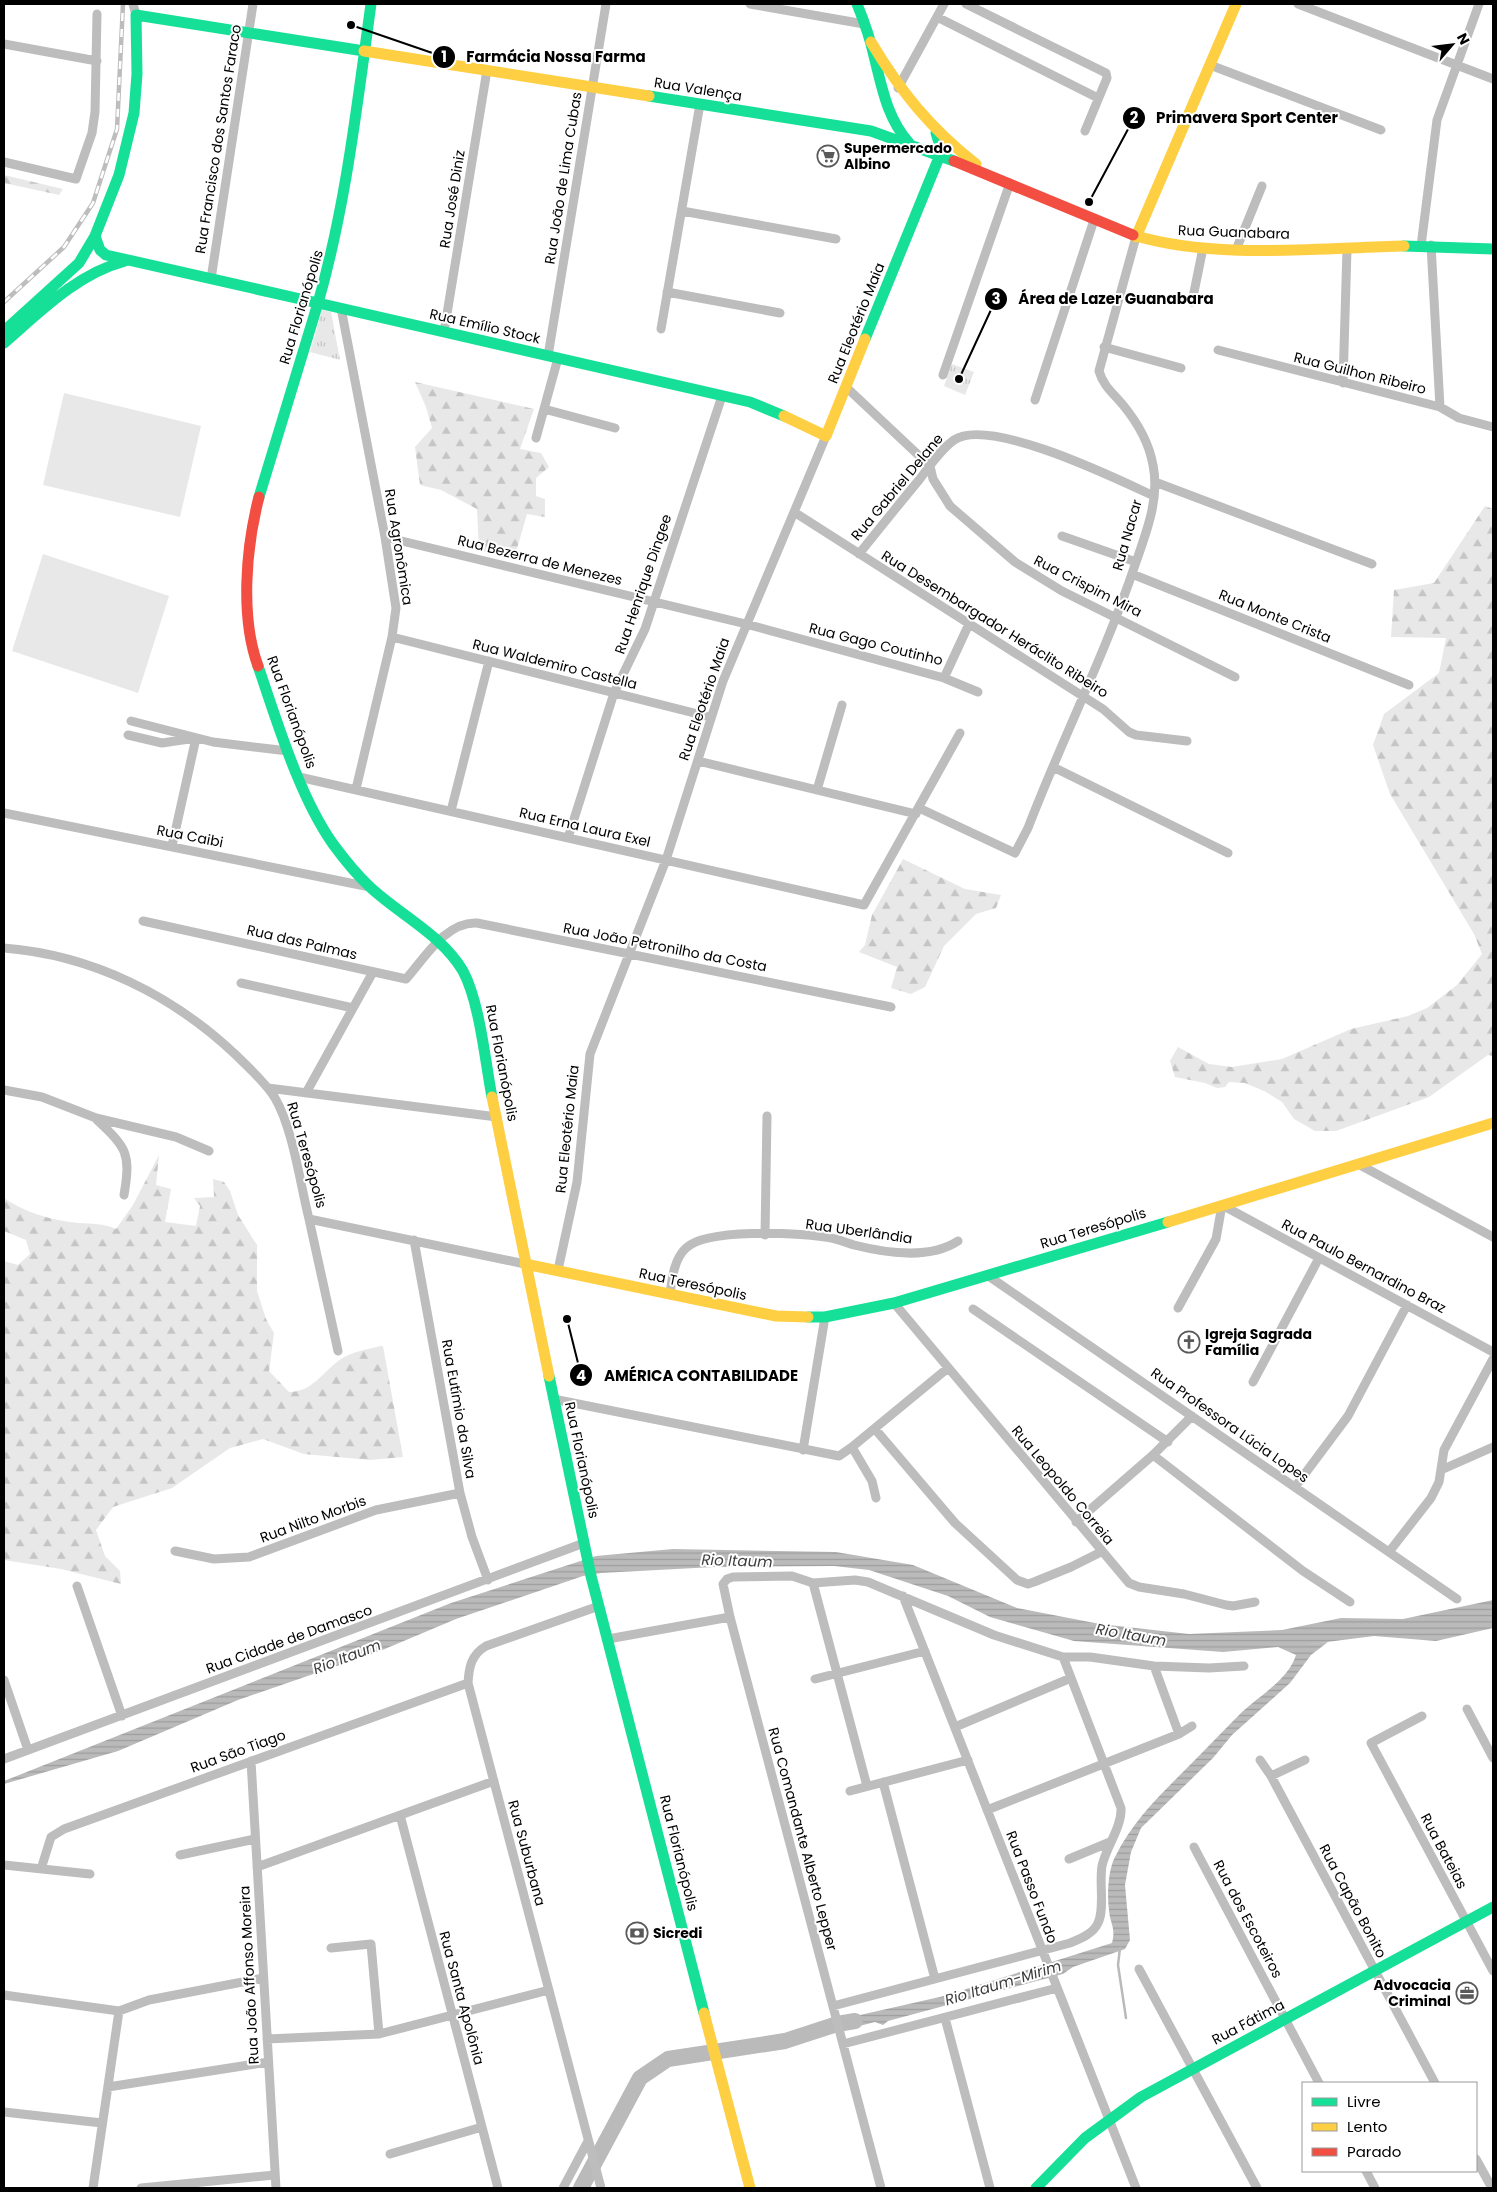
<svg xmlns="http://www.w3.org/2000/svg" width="1497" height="2192" font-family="Poppins,sans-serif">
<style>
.green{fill:#e8e8e8}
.forest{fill:url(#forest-firs)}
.park{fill:url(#park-tufts)}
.water{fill:url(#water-rules)}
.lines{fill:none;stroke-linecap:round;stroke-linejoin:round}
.stream{stroke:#bababa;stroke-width:2.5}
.river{stroke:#bababa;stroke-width:16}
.street{stroke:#bdbdbd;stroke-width:9}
.fast{stroke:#16e098;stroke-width:11}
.slow{stroke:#ffcf43;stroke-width:11}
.jam{stroke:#f24e42;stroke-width:11}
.rail-casing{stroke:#bdbdbd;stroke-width:4.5}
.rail{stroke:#fff;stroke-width:2.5;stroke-dasharray:8;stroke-linecap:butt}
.labels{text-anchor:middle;stroke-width:4;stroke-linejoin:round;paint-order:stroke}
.street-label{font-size:14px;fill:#000;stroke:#fff}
.poi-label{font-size:14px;font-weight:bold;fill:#000;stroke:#fff;text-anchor:start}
.water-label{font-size:15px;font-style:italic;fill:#3d3d3d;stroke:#fff}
.leader{fill:none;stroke:#000;stroke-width:2}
.callout-dot{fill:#000;stroke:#fff;stroke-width:2}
.mark-label{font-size:15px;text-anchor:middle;font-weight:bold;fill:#fff}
.callout-label{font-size:15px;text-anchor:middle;font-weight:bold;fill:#000;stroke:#fff;stroke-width:4;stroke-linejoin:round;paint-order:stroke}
</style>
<defs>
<pattern id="forest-firs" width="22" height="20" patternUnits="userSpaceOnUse" patternTransform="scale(1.25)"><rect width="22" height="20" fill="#e8e8e8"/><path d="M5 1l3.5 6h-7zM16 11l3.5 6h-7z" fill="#c5c5c5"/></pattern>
<pattern id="park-tufts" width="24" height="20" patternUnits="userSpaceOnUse" patternTransform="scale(1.25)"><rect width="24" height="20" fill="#e8e8e8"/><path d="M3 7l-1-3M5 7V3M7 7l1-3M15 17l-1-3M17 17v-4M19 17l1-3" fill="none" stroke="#c5c5c5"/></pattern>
<pattern id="water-rules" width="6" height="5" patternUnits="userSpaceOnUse" patternTransform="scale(1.25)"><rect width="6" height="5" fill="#bababa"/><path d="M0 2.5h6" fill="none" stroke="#9e9e9e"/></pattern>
</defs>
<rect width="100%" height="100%" fill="#fff"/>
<path class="green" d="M 64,393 L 201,426 L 180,517 L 43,485 Z
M 43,554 L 169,596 L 138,693 L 12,651 Z"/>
<path class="forest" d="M 4,175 L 63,189 L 59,195 L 4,183 Z
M 415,382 L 534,409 L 520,449 L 541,453 L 549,467 L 536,478 L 536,496 L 545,499 L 545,517 L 527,514 L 514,559 L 479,550 L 477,509 L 441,490 L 420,485 L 415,447 L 432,428 L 426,407 Z
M 1485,506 L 1493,509 L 1493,1056 L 1488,1055 L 1429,1097 L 1336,1131 L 1315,1131 L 1294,1119 L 1282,1102 L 1266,1092 L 1245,1083 L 1229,1082 L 1225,1087 L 1217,1088 L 1205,1083 L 1175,1077 L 1170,1061 L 1178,1047 L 1209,1064 L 1232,1067 L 1282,1059 L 1351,1029 L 1408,1016 L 1427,1008 L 1457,985 L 1482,954 L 1474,934 L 1390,794 L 1373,745 L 1384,714 L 1439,673 L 1446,638 L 1391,637 L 1394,590 L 1434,583 Z
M 903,859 L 965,889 L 1001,895 L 996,908 L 976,914 L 944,946 L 925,987 L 911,994 L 891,988 L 897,967 L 859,952 L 865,945 L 872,915 Z
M 159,1155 L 156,1185 L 171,1189 L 165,1222 L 196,1226 L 200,1206 L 194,1198 L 214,1197 L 213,1179 L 224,1182 L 230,1191 L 238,1215 L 257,1245 L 257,1291 L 266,1319 L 274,1333 L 269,1371 L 289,1392 C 313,1392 322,1372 341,1359 C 352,1352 370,1348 383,1346 L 403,1457 L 370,1460 L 304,1454 L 263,1439 L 230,1448 L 172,1488 L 113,1507 L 96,1530 L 105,1556 L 120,1571 L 121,1584 L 61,1569 L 4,1560 L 4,1261 L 18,1265 L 30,1254 L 26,1240 L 4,1231 L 4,1198 C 26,1213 51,1220 78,1223 C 92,1224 103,1223 116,1229 L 133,1205 Z"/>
<path class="park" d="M 322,310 L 331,312 L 340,360 L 310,352 Z
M 952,364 L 974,372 L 965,395 L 944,386 Z"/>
<path class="water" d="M 673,1549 L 836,1552 L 913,1565 L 1017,1608 L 1100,1624 L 1189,1634 L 1282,1630 L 1341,1618 L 1403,1619 L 1493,1600 L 1493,1628 L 1436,1641 L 1374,1636 L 1303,1645 L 1328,1642 L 1311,1655 L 1290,1683 L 1232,1735 L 1213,1758 L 1141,1828 L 1131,1852 L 1125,1885 L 1130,1940 L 1125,1949 L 1073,1967 L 1063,1974 L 888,2021 L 883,2025 L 875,2022 L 840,2031 L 838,2020 L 944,1996 L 1112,1943 C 1116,1927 1110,1924 1109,1910 C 1107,1895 1108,1870 1115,1857 C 1132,1822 1159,1796 1186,1769 C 1205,1750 1223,1731 1242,1712 C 1260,1695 1288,1680 1296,1655 L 1278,1647 L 1223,1652 L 1074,1641 L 990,1617 L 948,1596 L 869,1570 L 834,1566 L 714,1567 L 601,1573 L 583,1576 L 456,1619 L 380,1651 L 238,1700 L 118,1751 L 4,1784 L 4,1781 L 451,1603 L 596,1556 Z"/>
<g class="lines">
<path class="stream" d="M 1120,1948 L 1118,1965 L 1126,2018"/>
<path class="river" d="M 581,2188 L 640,2078 L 668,2059 L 785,2041 L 837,2024 L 855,2021"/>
<path class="street" d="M 133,4 L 136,15
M 750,4 L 864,24
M 966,4 L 1106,73 L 1107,78 L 1085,131
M 1298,4 L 1493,79
M 937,17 L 1098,98
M 4,44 L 97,61
M 1210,65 L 1381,130
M 898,88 L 944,4
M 4,162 L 76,179 L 92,133 L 95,112 L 97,14
M 682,211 L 836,239
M 1431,245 L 1440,407
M 1421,246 L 1437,120 L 1479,4
M 1236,250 L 1262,186
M 211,279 L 253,4
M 667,292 L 780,313
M 1192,302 L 1203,248
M 341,308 L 385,537 L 396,608 L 392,637 L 356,789
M 661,329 L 700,104
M 444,332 L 487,70
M 1104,347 L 1181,368
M 1218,350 L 1440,407 L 1459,418 L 1493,427
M 548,356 L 606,4
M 943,375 L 1010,183
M 1343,383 L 1347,249
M 846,387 L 930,466 L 933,479 L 950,506 L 1015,562 L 1062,591 L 1235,677
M 1035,400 L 1094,220
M 544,409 L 615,428
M 536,438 L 558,358
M 1155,482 L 1372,564
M 794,512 L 1103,709 L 1129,732 L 1136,735 L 1187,741
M 1062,536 L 1136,562
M 385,537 L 746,624 L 944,678 L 969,624
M 859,554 C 879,529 899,504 919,480 C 929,467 940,450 954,440 C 989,416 1117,479 1154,496
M 1132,574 L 1409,685
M 392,637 L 710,717
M 944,678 L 978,692
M 131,721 L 213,742 L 288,751
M 128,735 L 162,743 L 196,738 L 172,846
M 698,761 L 916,814
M 1053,767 L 1228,853
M 299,777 L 864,905 L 960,733
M 817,790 L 842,705
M 919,808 L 1015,853 L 1028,828 C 1062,739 1105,655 1135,565 C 1146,533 1160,499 1153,465 C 1149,443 1137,422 1123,405 C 1114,394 1103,386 1099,371 L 1136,237
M 451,811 L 489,661
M 4,813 L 370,887
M 568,838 L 614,693 L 645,629 L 722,396
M 143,921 L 406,979 C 424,959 446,921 477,923 L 891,1007
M 4,948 C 92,955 173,995 237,1056 C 250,1069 265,1082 275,1098 C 293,1129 300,1183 309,1219 L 525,1264
M 241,983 L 353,1008
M 268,1088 L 497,1117
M 4,1090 L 42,1097 L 96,1118 L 176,1137 L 209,1151
M 306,1093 L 373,972
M 96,1119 C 127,1148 131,1153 124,1195
M 1360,1165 L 1493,1237
M 309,1219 L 338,1351
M 765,1235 L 767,1116
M 414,1240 L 460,1493 L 472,1537 L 488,1580
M 558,1270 L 577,1182 L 590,1054 L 666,860 L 723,681 L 826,436
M 987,1275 L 1457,1599
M 670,1294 C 672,1279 674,1259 686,1248 C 707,1228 795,1233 825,1237 C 835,1238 844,1242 854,1245 C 886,1253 929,1260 958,1241
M 894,1303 L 1129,1583 L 1139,1587 L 1184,1594 L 1226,1605 L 1233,1606 L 1255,1602
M 1178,1308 L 1216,1239 L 1222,1205 L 1493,1352
M 973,1309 L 1168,1442
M 1253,1382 L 1319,1258
M 553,1399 L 839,1456 L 852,1447 L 948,1368
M 875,1429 L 955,1523 L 1017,1580 L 1028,1584 L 1034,1582 L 1071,1567 L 1101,1552
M 852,1447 L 872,1481 L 876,1498
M 803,1450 L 825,1317
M 1153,1455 L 1303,1571 L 1350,1602
M 1441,1470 L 1493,1447
M 1295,1487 L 1348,1416 L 1407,1305
M 1076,1522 L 1153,1455 L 1192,1416
M 175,1551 L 214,1559 L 249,1557 L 376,1510 L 460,1493
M 1389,1552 L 1431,1498 L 1439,1482 L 1444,1450 L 1493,1359
M 813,1583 L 867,1786
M 77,1586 L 122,1716
M 903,1596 L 1136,2188
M 599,1606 L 486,1646 C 471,1655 469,1667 468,1683 L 601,2188
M 730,1617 L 723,1584 L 727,1579 L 733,1577 L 792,1576 L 813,1583 L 855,1580 L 868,1582 L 994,1635 L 1063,1657 L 1090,1657 L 1154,1666 L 1209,1668 L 1244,1666
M 608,1639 L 730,1617 L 881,2188
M 1154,1666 L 1179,1734
M 815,1679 L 925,1651
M 4,1680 L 28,1750
M 1467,1709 L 1493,1758
M 1422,1716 L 1371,1743 L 1493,1971
M 955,1727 L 1071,1678
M 4,1759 L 584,1543
M 1260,1760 L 1271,1776 L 1435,2083
M 251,1761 L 276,2188
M 1271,1776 L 1305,1760
M 883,1782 L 935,1979
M 850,1791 L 968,1760
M 987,1810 L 1179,1734 L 1192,1726
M 400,1815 L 498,2188
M 1194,1847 L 1319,2083
M 180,1855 L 255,1839
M 1069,1859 L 1110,1842
M 4,1865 L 90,1874
M 257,1867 L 494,1781
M 41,1869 L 51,1837 L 64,1829 L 468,1683
M 331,1948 L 371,1944 L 379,2034
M 1139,1969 L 1257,2188
M 4,1995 L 119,2011 L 149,2000 L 263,1978
M 833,2006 L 1070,1943 C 1080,1939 1093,1934 1098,1923 C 1105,1909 1099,1883 1102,1866 C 1106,1847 1122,1827 1121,1808 L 1063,1657
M 945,2018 L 990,2188
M 267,2039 L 379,2034 L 549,1990
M 843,2044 L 1057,1988
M 108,2087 L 268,2062
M 4,2112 L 102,2123
M 390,2154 L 482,2127
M 1476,2159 L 1492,2188
M 1366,2171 L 1375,2188
M 93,2188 L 119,2011
M 141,2188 L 275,2175
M 563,2188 L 588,2141"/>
<path class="fast" d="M 857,4 C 864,21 870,38 874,56 C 882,88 887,118 909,143
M 649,96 L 871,131 L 954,161
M 95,236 L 100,250 L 106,255 L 318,303 C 346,205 357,105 371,4
M 1404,246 L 1493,249
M 4,331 L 79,263 L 95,236 L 119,175 L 134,113 L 137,74 L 136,15 L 364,51
M 865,339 L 940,155 L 941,149 L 936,133
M 4,343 C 41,311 77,274 125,261
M 259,497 L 318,303 L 750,402 L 784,416
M 258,666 C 277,721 299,796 333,844 C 344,859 357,875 370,887 C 400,915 442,935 463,971 C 480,1003 485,1061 492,1097
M 808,1317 L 825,1317 L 894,1303 L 1168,1222
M 549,1376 L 591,1576 L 704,2013
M 1036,2188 L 1085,2138 L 1141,2097 L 1493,1907"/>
<path class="slow" d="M 871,42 C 901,92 930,128 976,164
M 364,51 L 649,96
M 1133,235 C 1215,260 1318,248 1404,246
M 1136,237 L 1236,4
M 784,416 L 826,436 L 865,339
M 492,1097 L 549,1376
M 1168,1222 L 1493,1123
M 525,1264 L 776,1316 L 808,1317
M 704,2013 L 750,2188"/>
<path class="jam" d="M 954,161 L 1133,235
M 258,666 C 240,617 246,547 259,497"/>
<g class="rail-casing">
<path id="rail" d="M 4,302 L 64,247 L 93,203 L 117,129 L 123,4"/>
</g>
<use href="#rail" class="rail"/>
</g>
<defs>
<g id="supermarket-ring" transform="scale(1.125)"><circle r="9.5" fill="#fff" stroke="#595959" stroke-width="1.5"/><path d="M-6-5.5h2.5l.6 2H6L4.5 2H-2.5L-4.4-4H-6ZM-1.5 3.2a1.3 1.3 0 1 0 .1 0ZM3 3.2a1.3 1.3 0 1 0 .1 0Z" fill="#595959"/></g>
<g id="church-ring" transform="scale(1.125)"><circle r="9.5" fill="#fff" stroke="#595959" stroke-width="1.5"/><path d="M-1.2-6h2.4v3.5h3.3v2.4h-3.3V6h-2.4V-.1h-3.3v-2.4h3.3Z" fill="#595959"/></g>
<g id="bank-ring" transform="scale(1.125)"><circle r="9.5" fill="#fff" stroke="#595959" stroke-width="1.5"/><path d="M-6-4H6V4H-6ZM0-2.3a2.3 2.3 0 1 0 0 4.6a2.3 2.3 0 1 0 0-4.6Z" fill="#595959"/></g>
<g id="office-ring" transform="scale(1.125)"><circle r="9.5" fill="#fff" stroke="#595959" stroke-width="1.5"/><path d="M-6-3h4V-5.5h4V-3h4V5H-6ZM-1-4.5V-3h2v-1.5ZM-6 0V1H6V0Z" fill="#595959"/></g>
</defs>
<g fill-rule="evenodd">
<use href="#supermarket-ring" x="828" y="156"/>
<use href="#church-ring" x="1189" y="1342"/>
<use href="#bank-ring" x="637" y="1933"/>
<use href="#office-ring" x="1467" y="1993"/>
</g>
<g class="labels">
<g class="street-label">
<text transform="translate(698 89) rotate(9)" y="5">Rua Valença</text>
<text transform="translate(218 139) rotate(-81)" y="5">Rua Francisco dos Santos Faraco</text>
<text transform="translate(563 178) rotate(-81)" y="5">Rua João de Lima Cubas</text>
<text transform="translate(452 199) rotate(-81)" y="5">Rua José Diniz</text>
<text transform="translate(1234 232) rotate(2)" y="5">Rua Guanabara</text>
<text transform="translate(301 307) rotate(-73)" y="5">Rua Florianópolis</text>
<text transform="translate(856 323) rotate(-68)" y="5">Rua Eleotério Maia</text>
<text transform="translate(485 326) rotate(13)" y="5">Rua Emílio Stock</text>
<text transform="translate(1360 373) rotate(14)" y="5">Rua Guilhon Ribeiro</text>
<text transform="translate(897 487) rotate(-50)" y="5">Rua Gabriel Delane</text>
<text transform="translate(1127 535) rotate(-74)" y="5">Rua Nacar</text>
<text transform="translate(399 547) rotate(81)" y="5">Rua Agronômica</text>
<text transform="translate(540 560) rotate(14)" y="5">Rua Bezerra de Menezes</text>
<text transform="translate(643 584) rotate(-71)" y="5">Rua Henrique Dingee</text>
<text transform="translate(1088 586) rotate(27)" y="5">Rua Crispim Mira</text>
<text transform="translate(1275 616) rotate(22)" y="5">Rua Monte Crista</text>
<text transform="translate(995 624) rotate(32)" y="5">Rua Desembargador Heráclito Ribeiro</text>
<text transform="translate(876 644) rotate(14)" y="5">Rua Gago Coutinho</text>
<text transform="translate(555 664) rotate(14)" y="5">Rua Waldemiro Castella</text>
<text transform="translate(704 699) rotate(-71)" y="5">Rua Eleotério Maia</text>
<text transform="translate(292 712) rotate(70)" y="5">Rua Florianópolis</text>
<text transform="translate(585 827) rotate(13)" y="5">Rua Erna Laura Exel</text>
<text transform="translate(190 836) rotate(11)" y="5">Rua Caibi</text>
<text transform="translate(302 942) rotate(13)" y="5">Rua das Palmas</text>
<text transform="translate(665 947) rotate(11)" y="5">Rua João Petronilho da Costa</text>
<text transform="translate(502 1063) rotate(79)" y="5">Rua Florianópolis</text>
<text transform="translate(567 1129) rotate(-84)" y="5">Rua Eleotério Maia</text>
<text transform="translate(307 1155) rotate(74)" y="5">Rua Teresópolis</text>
<text transform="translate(1093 1228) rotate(-17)" y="5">Rua Teresópolis</text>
<text transform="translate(859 1231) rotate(8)" y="5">Rua Uberlândia</text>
<text transform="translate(1364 1266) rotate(28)" y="5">Rua Paulo Bernardino Braz</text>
<text transform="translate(693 1284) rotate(12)" y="5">Rua Teresópolis</text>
<text transform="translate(459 1409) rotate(80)" y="5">Rua Eutímio da Silva</text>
<text transform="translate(1230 1425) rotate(35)" y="5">Rua Professora Lúcia Lopes</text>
<text transform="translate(582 1460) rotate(78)" y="5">Rua Florianópolis</text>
<text transform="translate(1063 1485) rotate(50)" y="5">Rua Leopoldo Correia</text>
<text transform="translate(313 1519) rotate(-20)" y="5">Rua Nilto Morbis</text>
<text transform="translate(289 1639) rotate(-20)" y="5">Rua Cidade de Damasco</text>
<text transform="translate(238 1751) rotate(-20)" y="5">Rua São Tiago</text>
<text transform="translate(803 1839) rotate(75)" y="5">Rua Comandante Alberto Lepper</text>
<text transform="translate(1444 1851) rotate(62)" y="5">Rua Bateias</text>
<text transform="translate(527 1853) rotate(75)" y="5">Rua Suburbana</text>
<text transform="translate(679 1853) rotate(76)" y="5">Rua Florianópolis</text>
<text transform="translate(1032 1887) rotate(69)" y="5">Rua Passo Fundo</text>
<text transform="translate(1353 1901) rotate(62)" y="5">Rua Capão Bonito</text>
<text transform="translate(1248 1919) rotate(62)" y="5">Rua dos Escoteiros</text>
<text transform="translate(249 1975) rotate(-93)" y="5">Rua João Affonso Moreira</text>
<text transform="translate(462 1998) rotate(75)" y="5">Rua Santa Apolônia</text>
<text transform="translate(1248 2022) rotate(-28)" y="5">Rua Fátima</text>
</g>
<g class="poi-label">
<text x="844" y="153">Supermercado<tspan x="844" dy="16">Albino</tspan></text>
<text x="1205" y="1339">Igreja Sagrada<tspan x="1205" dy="16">Família</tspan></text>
<text x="653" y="1938">Sicredi</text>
<text x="1451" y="1990" text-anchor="end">Advocacia<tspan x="1451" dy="16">Criminal</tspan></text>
</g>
<g class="water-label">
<text transform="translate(737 1561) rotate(2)" y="5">Rio Itaum</text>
<text transform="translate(1131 1635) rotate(10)" y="5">Rio Itaum</text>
<text transform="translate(347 1657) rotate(-21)" y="5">Rio Itaum</text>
<text transform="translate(1003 1983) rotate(-17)" y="5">Rio Itaum-Mirim</text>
</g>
</g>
<path class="leader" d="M351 25L444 57M1089 202L1134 118M959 379L996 299M567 1319L581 1375"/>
<g class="callout-dot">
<circle cx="351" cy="25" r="5"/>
<circle cx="1089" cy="202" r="5"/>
<circle cx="959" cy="379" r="5"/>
<circle cx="567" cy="1319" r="5"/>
<circle cx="444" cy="57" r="12"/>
<circle cx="1134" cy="118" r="12"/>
<circle cx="996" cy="299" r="12"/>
<circle cx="581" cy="1375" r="12"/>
</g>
<g class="mark-label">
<text x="444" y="62">1</text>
<text x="1134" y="123">2</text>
<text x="996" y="304">3</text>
<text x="581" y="1381">4</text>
</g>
<g class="callout-label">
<text x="556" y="62">Farmácia Nossa Farma</text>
<text x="1247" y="123">Primavera Sport Center</text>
<text x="1116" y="304">Área de Lazer Guanabara</text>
<text x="701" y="1381">AMÉRICA CONTABILIDADE</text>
</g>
<rect width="1497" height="2192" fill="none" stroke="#000000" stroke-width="10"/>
<rect x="1302" y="2082" width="175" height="90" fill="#ffffff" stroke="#999999"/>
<rect x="1312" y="2098" width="25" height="8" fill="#16e098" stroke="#999999"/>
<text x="1347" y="2107" font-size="15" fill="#000000">Livre</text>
<rect x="1312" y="2123" width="25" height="8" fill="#ffcf43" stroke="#999999"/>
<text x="1347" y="2132" font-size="15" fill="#000000">Lento</text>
<rect x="1312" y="2148" width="25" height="8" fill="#f24e42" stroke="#999999"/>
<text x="1347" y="2157" font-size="15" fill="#000000">Parado</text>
<g transform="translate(1452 45) rotate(62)" stroke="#ffffff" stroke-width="4" paint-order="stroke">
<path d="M0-4L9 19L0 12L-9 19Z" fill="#000000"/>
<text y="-8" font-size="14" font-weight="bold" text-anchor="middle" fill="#000000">N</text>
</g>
</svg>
